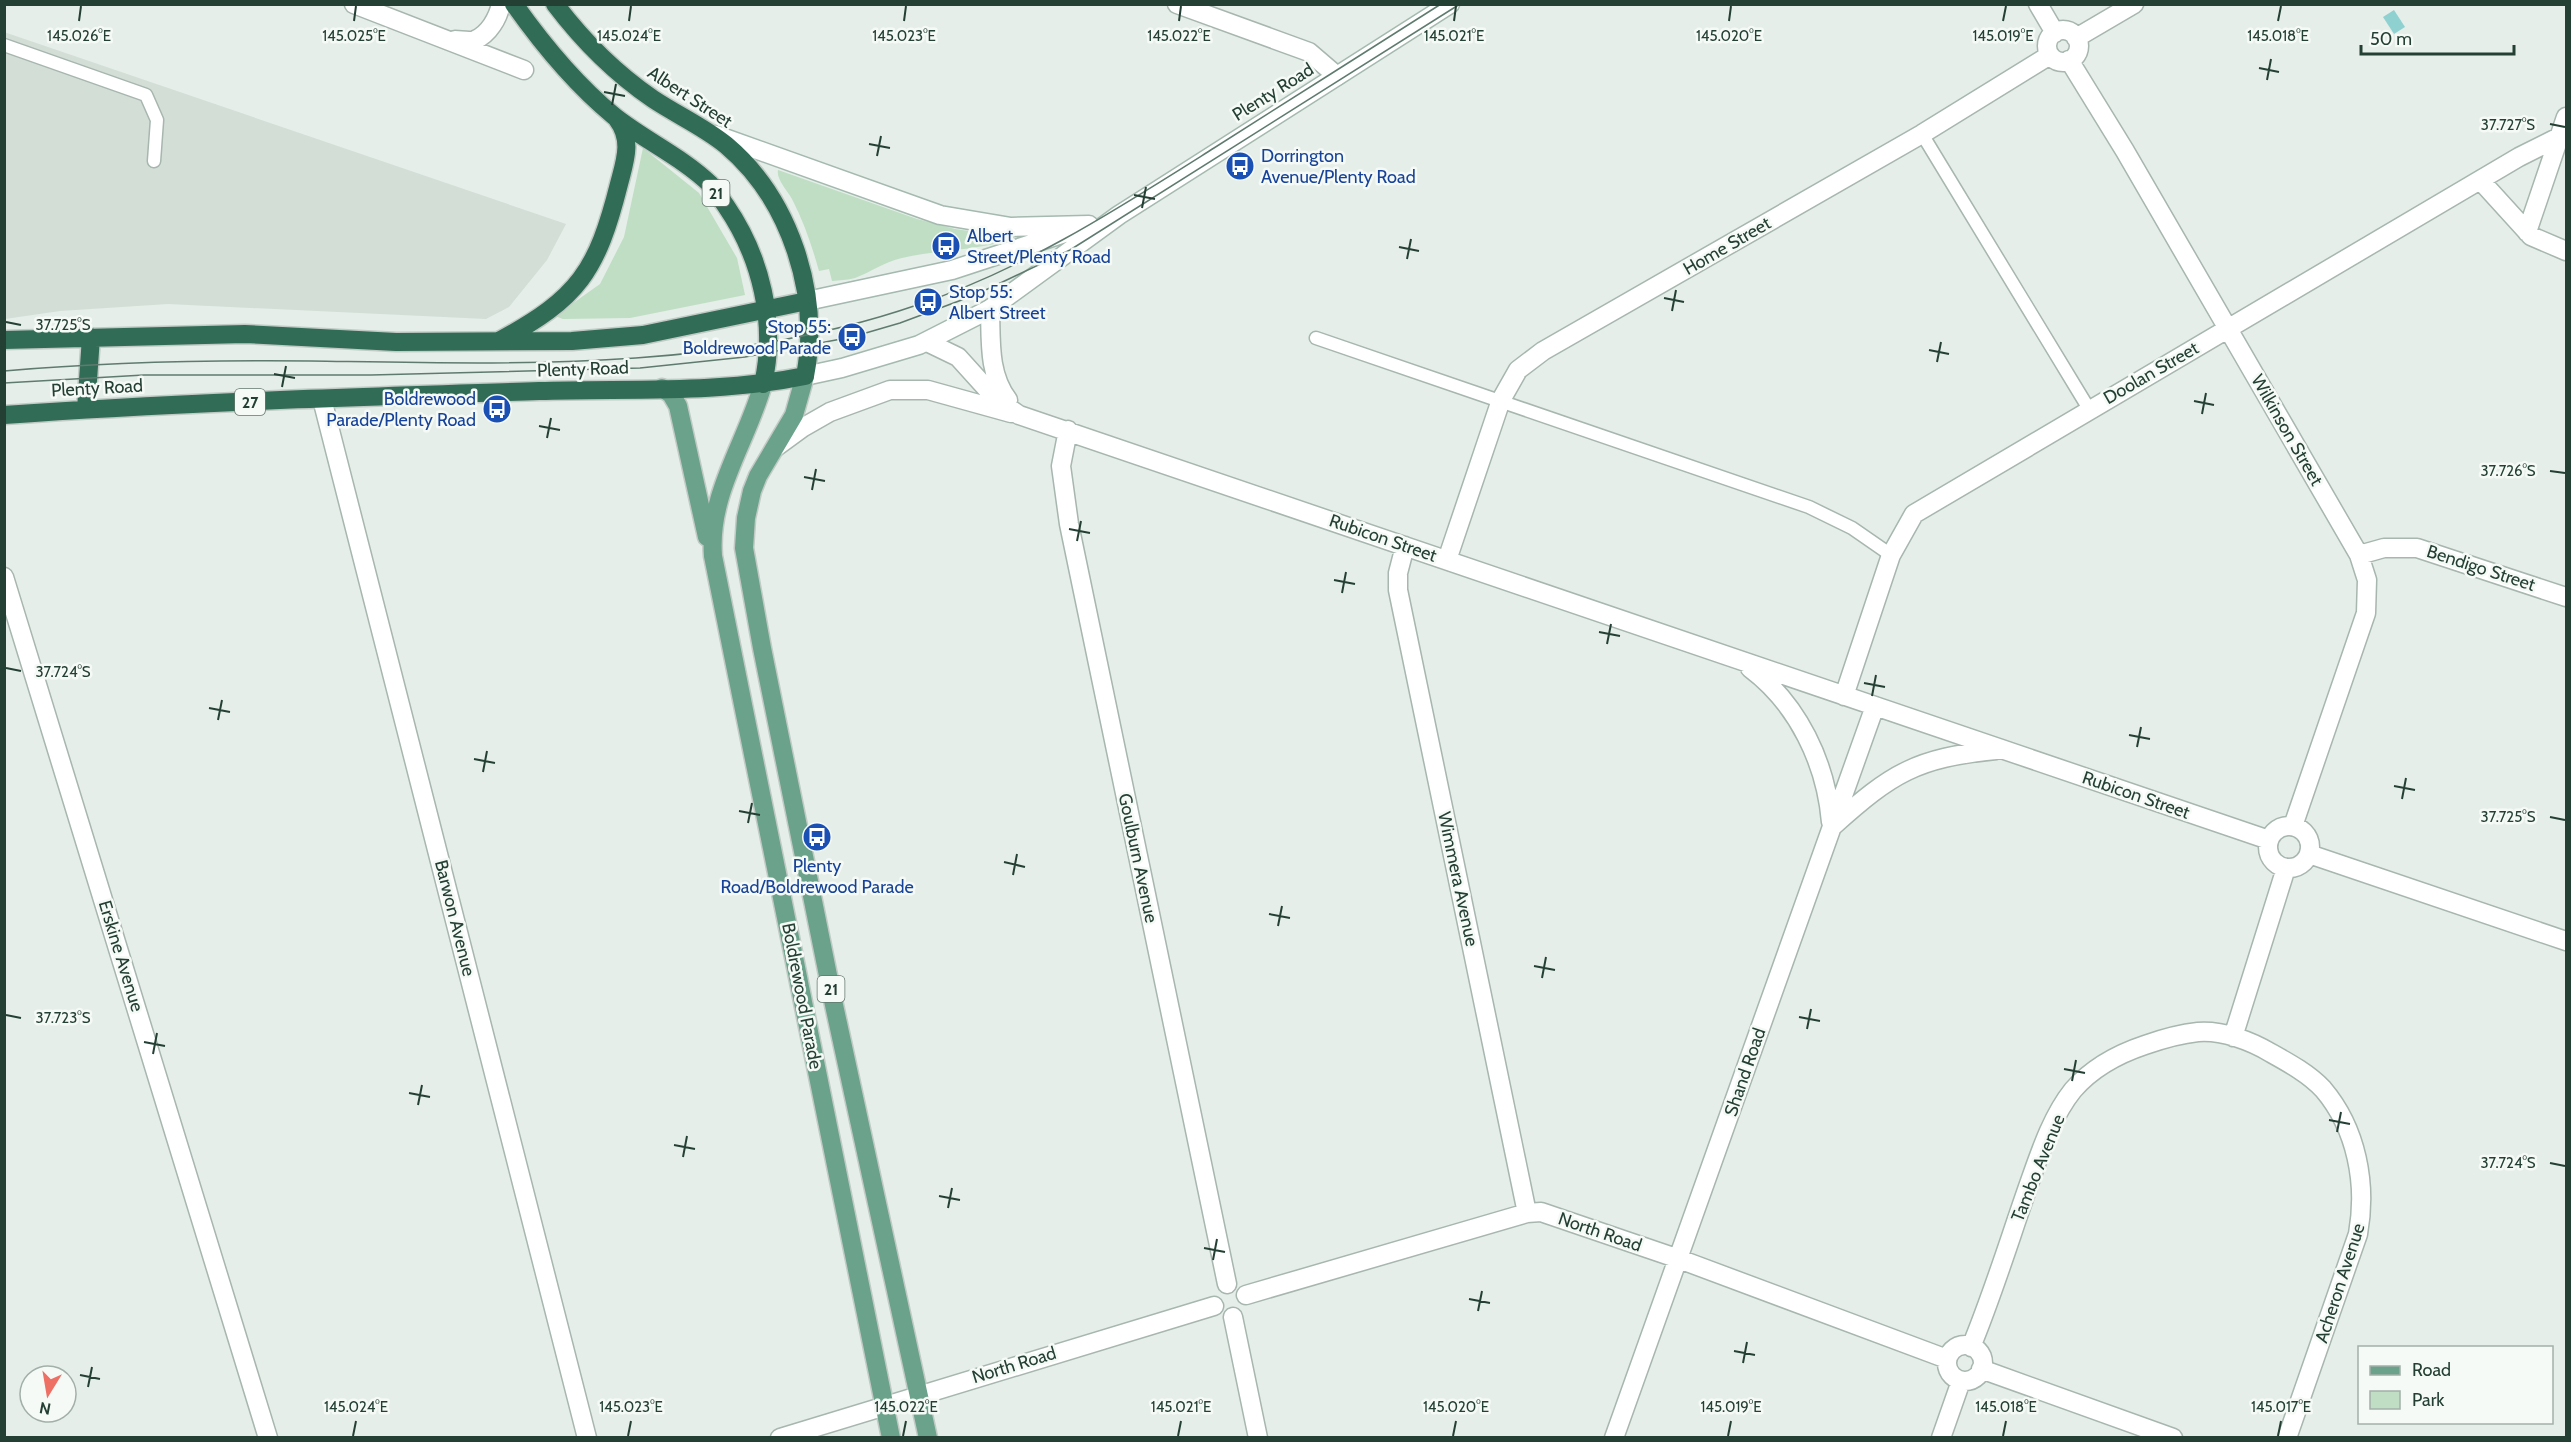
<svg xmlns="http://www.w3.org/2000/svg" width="2571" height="1442" font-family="Cabin,sans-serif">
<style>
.built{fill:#d3ded7}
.green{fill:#bfdec3}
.water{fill:#8fd1d1}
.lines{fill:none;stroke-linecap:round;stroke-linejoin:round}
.lane-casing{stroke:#a7b6af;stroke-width:15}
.street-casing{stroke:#a7b6af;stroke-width:21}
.secondary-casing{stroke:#a4b9af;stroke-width:21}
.primary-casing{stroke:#c2cac6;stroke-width:21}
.highway-casing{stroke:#c2cac6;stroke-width:21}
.lane{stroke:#fff;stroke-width:12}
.street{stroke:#fff;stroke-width:18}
.secondary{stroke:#fff;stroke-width:18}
.primary{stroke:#6ba28b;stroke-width:18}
.highway{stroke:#316c56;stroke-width:18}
.tram{stroke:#5f7b6f;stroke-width:1.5}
.ticks{fill:none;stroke:#244034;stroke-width:2}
.labels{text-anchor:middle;stroke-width:5;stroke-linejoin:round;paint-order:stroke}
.shield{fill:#f6faf7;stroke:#63786e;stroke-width:1.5}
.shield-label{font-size:16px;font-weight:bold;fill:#244034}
.street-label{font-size:18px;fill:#244034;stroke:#f6faf7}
.transit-label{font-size:18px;fill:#164399;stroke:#f6faf7;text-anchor:start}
.ticks-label{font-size:15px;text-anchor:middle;fill:#244034;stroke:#f6faf7;stroke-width:5;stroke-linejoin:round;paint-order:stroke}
</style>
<rect width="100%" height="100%" fill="#e5eee9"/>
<path class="built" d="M 4,32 L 566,224 L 547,260 L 509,307 L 486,319 L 168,304 L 60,311 L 5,319 Z"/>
<path class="green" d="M 643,148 L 699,193 L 737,258 L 745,295 L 630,318 L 563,319 L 555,316 L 600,284 L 624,237 Z
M 778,170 L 917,219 L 955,229 L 1003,236 L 1002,242 C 968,251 936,250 902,258 C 884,262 871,272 855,278 C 848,280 839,280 832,281 L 829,269 L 819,271 C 812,246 804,222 792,199 C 787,190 776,179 778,170 Z"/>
<path class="water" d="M 2394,10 L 2405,27 L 2394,34 L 2383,17 Z"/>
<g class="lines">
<g class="lane-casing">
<path id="lane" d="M 4,45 L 146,95 L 157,120 L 154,161
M 1922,134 L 2089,409
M 1316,338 L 1809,507 L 1852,528 L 1891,555"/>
</g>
<g class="street-casing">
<path id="street" d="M 354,4 L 524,70
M 1177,4 L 1309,52 L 1337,76
M 2038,4 L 2055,33
M2047 46a16 16 0 1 1 32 0a16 16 0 1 1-32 0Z
M 2076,38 L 2134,4
M 455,40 C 461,40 470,42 475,40 C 489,34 498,18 501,4
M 2069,60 L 2125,151 L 2359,555 L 2367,580 L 2366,613 L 2293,826
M 2481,181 L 2531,236 L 2566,251
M 2527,232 L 2566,117
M 990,309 C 991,340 988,374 1008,400
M 927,342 L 958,357 L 996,399 L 1019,415 L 2269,840
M 322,399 L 587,1438
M 1068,430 L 1061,466 L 1069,524 L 1227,1284
M 776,447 L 802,428 L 830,412 L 890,390 L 928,390 L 1011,413
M 1405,546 L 1398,573 L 1398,590 L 1527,1213
M 2359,555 L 2384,548 L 2417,548 L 2566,597
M 1447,560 L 1501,400 L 1518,370 L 1543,351 L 1922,134 L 2050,55
M 4,577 L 268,1438
M 1750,668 C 1798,704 1826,763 1831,822
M 1844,696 L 1891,555 L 1914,514 L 2519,157 L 2559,137
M 1833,826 C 1892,773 1916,758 1996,750
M2268 847a21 21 0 1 1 42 0a21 21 0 1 1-42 0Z
M 2309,854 L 2566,941
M 2233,1037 L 2286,868
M 1246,1295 L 1527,1213 L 1541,1212 L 1679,1259 L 1947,1359
M 1233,1317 L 1258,1438
M1947 1363a18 18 0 1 1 36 0a18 18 0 1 1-36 0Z
M 1971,1347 C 1993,1294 2010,1238 2029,1184 C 2040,1153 2052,1116 2073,1090 C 2092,1068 2118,1054 2145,1045 C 2162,1039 2179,1034 2198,1032 C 2222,1030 2251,1041 2271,1053 C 2289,1063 2309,1074 2323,1089 C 2357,1129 2367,1184 2358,1234 L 2287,1438
M 1981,1369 L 2173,1438
M 780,1438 L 1214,1306
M 1614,1438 L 1875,706
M 1941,1438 L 1961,1381"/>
</g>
<g class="secondary-casing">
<path id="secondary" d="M 716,135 L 940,215 L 1011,227 L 1089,225
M 807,301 L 952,270 L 1071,231
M 805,376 L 842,368 L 919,345 L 990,309 L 1119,215 L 1450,4"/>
</g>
<g class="primary-casing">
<path id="primary" d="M 805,376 L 794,415 L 758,476 L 752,491 L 746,518 L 744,548 L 762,648 L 834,1005 L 928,1438
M 763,384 C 747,442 708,493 713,556 L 891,1438
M 662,388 L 671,394 L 678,406 L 707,537"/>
</g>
<g class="highway-casing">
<path id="highway" d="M 514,4 C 543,45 575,84 614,116 C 644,140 682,157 710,184 C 716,190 721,199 726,206 C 761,257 777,323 763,384
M 4,340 L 245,334 L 396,342 L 572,341 L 643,335 L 807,301
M 499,341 C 579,298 597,271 619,184 C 625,161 633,140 617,119
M 86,409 L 91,337
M 4,415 C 182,402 361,397 539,391 C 627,388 718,394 805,376 C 821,294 790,199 726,145 C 704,127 677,115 653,99 C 615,73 583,41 555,4"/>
</g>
<use href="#lane" class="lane"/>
<use href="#street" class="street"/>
<use href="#secondary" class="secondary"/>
<use href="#primary" class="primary"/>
<use href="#highway" class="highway"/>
<path class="tram" d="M 4,371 C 106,362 209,360 311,361 C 513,364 723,372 917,305 C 1025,269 1119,208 1214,148 C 1290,100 1365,52 1441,4
M 4,383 L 144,375 L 371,375 L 640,368 L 745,357 L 852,337 L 900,323 L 975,295 L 1070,250 L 1460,4"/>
</g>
<path class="ticks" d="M 79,21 L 81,6M 354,21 L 356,6M 629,21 L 631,6M 904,21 L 906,6M 1179,21 L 1181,6M 1454,21 L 1456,6M 1729,21 L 1731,6M 2003,21 L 2006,6M 2278,21 L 2281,6M 2259,68 L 2279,72M 2267,80 L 2271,59M 604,92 L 625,96M 612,105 L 616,84M 2550,124 L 2565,127M 869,144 L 890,148M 877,156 L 881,136M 1134,195 L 1155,199M 1142,208 L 1146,187M 1399,247 L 1419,251M 1407,259 L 1411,239M 1664,298 L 1684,302M 1672,311 L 1676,290M 6,322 L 21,325M 1929,350 L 1949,354M 1937,362 L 1941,342M 274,374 L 295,378M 282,387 L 286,366M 2194,401 L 2214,405M 2202,414 L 2206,393M 539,426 L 560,430M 547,438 L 551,418M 2550,471 L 2565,473M 804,477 L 825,481M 812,490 L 816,469M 1069,529 L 1090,533M 1077,541 L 1081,521M 1334,580 L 1355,584M 1342,593 L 1346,572M 1599,632 L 1620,636M 1607,644 L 1611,624M 6,668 L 21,671M 1864,683 L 1885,687M 1872,696 L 1876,675M 209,708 L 230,712M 218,720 L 222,700M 2129,735 L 2150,739M 2137,747 L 2141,727M 474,759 L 495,763M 483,772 L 487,751M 2394,786 L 2415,790M 2402,799 L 2406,778M 739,811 L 760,815M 2550,817 L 2565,820M 748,823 L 752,803M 1004,862 L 1025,867M 1013,875 L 1017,854M 1269,914 L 1290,918M 1278,926 L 1282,906M 1534,966 L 1555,970M 1542,978 L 1546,957M 6,1015 L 21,1018M 1799,1017 L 1820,1021M 1807,1029 L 1811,1009M 144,1042 L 165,1046M 153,1054 L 157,1033M 2064,1069 L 2085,1073M 2072,1081 L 2076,1060M 409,1093 L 430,1097M 418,1105 L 422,1085M 2329,1120 L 2350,1124M 2337,1132 L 2341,1112M 674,1145 L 695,1149M 683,1157 L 687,1136M 2550,1163 L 2565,1166M 939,1196 L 960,1200M 948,1208 L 952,1188M 1204,1248 L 1225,1252M 1213,1260 L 1217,1239M 1469,1299 L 1490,1303M 1478,1311 L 1482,1291M 1734,1351 L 1755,1355M 1743,1363 L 1747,1342M 80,1375 L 100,1379M 88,1387 L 92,1367M 353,1436 L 356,1421M 628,1436 L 631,1421M 903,1436 L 906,1421M 1178,1436 L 1181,1421M 1453,1436 L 1456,1421M 1728,1436 L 1731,1421M 2003,1436 L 2006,1421M 2278,1436 L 2281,1421"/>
<defs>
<g id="bus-disc" transform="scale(1.5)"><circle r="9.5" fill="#1a4fb4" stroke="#f6faf7"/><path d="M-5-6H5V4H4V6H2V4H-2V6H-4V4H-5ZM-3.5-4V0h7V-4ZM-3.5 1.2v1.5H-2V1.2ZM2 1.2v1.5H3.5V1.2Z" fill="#fff"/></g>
</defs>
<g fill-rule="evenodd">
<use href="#bus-disc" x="1240" y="166"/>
<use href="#bus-disc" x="946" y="246"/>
<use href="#bus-disc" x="928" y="302"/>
<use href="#bus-disc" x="852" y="337"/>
<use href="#bus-disc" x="497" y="409"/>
<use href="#bus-disc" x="817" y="837"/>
</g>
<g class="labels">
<g class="shield">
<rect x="702.5" y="180" width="27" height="26" rx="4.5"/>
<rect x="235" y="389" width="30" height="26" rx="4.5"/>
<rect x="817.5" y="976" width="27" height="26" rx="4.5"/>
</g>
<g class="shield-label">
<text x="716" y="199">21</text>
<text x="250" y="408">27</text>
<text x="831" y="995">21</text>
</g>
<g class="street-label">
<text transform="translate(1273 92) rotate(-32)" y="6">Plenty Road</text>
<text transform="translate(690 97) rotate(33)" y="6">Albert Street</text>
<text transform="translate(1727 246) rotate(-30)" y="6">Home Street</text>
<text transform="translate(583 369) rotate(-2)" y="6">Plenty Road</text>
<text transform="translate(2151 373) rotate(-30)" y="6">Doolan Street</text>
<text transform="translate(97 388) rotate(-3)" y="6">Plenty Road</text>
<text transform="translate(2287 430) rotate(60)" y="6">Wilkinson Street</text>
<text transform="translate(1383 538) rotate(19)" y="6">Rubicon Street</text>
<text transform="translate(2481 568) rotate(18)" y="6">Bendigo Street</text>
<text transform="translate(2136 795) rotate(19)" y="6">Rubicon Street</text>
<text transform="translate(1138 858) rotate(78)" y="6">Goulburn Avenue</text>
<text transform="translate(1458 879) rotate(78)" y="6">Wimmera Avenue</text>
<text transform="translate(455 918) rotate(76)" y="6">Barwon Avenue</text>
<text transform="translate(121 956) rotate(73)" y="6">Erskine Avenue</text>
<text transform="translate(802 996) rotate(79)" y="6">Boldrewood Parade</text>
<text transform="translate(1745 1072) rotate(-71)" y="6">Shand Road</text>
<text transform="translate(2038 1168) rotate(-68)" y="6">Tambo Avenue</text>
<text transform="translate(1600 1232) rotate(19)" y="6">North Road</text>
<text transform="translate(2340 1283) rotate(-72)" y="6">Acheron Avenue</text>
<text transform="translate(1014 1365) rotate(-17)" y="6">North Road</text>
</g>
<g class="transit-label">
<text x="1261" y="162">Dorrington<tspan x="1261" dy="21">Avenue/Plenty Road</tspan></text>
<text x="967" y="242">Albert<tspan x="967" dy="21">Street/Plenty Road</tspan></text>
<text x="949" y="298">Stop 55:<tspan x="949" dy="21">Albert Street</tspan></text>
<text x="831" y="333" text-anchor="end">Stop 55:<tspan x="831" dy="21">Boldrewood Parade</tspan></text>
<text x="476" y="405" text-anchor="end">Boldrewood<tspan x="476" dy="21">Parade/Plenty Road</tspan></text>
<text x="817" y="872" text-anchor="middle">Plenty<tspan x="817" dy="21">Road/Boldrewood Parade</tspan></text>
</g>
</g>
<g class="ticks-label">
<text x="354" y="41">145.025°E</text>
<text x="629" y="41">145.024°E</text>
<text x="904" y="41">145.023°E</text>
<text x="1179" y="41">145.022°E</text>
<text x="1454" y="41">145.021°E</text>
<text x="1729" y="41">145.020°E</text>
<text x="2003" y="41">145.019°E</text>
<text x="2278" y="41">145.018°E</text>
<text x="79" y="41">145.026°E</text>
<text x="2508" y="130">37.727°S</text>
<text x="63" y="330">37.725°S</text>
<text x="2508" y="476">37.726°S</text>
<text x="63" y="677">37.724°S</text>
<text x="2508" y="822">37.725°S</text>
<text x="63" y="1023">37.723°S</text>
<text x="2508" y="1168">37.724°S</text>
<text x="356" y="1412">145.024°E</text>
<text x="631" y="1412">145.023°E</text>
<text x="906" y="1412">145.022°E</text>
<text x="1181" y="1412">145.021°E</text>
<text x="1456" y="1412">145.020°E</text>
<text x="1731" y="1412">145.019°E</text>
<text x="2006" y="1412">145.018°E</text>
<text x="2281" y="1412">145.017°E</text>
</g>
<rect width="2571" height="1442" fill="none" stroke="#244034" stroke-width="12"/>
<rect x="2358" y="1346" width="195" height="78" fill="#f6faf7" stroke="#a2b0a9" stroke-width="1.5"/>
<rect x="2370" y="1366" width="30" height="9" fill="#6ba28b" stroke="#a2b0a9" stroke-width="1.5"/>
<text x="2412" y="1376" font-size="18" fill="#244034">Road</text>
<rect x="2370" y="1391" width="30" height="18" fill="#bfdec3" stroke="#a2b0a9" stroke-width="1.5"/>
<text x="2412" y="1406" font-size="18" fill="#244034">Park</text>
<g transform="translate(48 1394) rotate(191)"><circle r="28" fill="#f6faf7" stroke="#a2b0a9" stroke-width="1.5"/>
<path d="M0-4.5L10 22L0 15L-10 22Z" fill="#ee6f63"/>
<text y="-9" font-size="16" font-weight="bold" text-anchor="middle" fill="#244034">N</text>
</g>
<path d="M2361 45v9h153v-9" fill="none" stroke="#244034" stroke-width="3"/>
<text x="2370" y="45" font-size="18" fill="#244034" stroke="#f6faf7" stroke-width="4.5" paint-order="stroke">50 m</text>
</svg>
